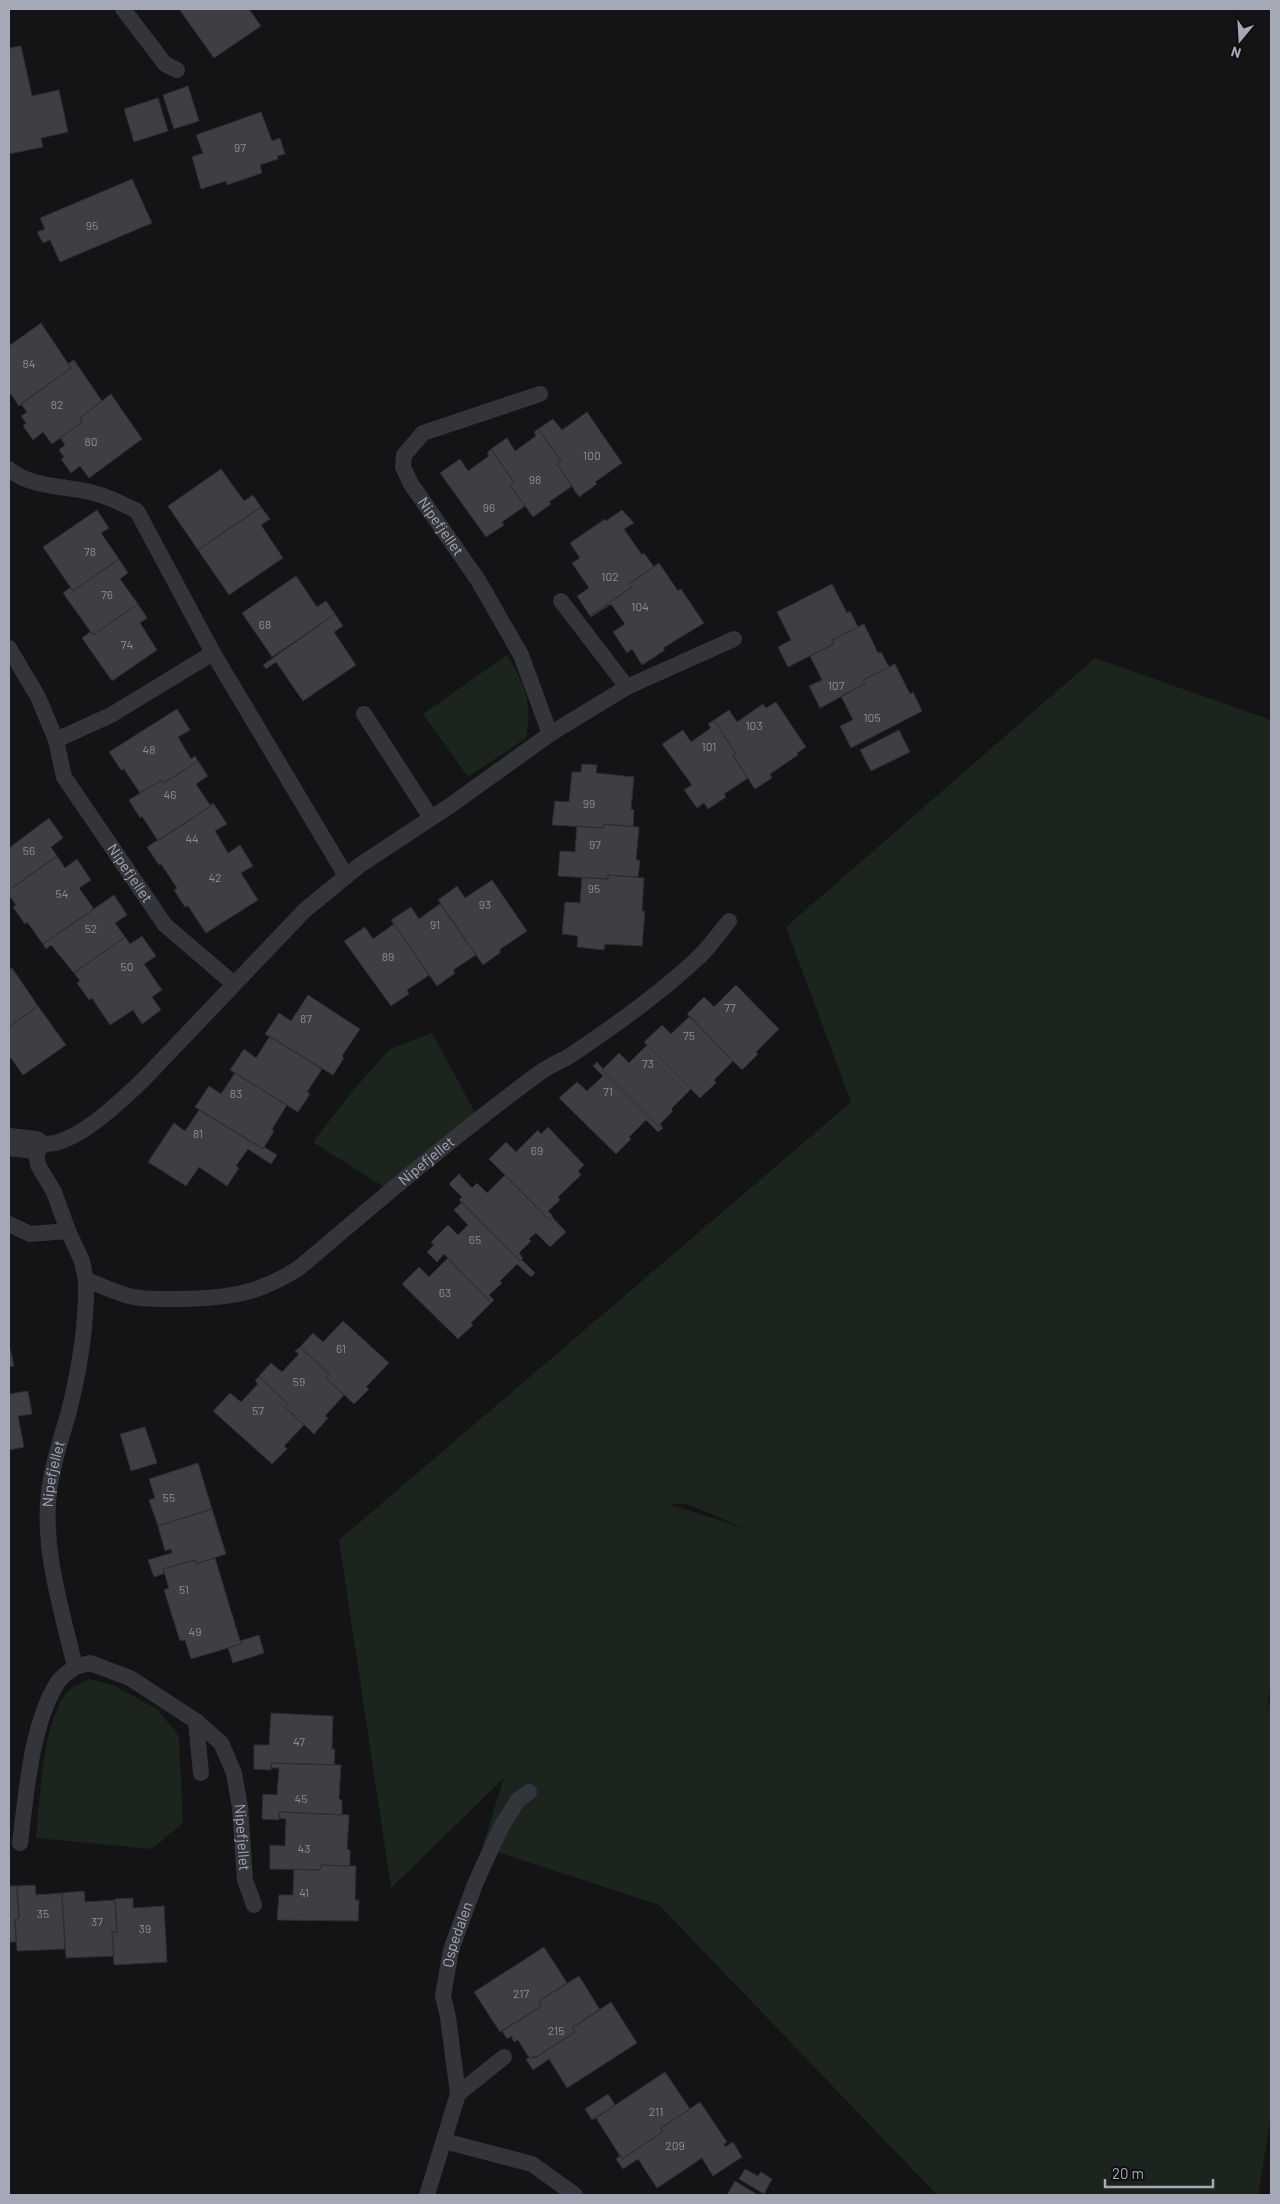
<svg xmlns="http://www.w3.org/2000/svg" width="1280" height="2204" font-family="Barlow,sans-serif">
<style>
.green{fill:#1b241d;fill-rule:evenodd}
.building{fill:#3e3e43;stroke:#2e2d32}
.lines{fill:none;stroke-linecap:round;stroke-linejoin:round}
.service{stroke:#34353b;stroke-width:16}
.minor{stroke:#34353b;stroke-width:28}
.labels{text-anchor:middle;stroke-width:4.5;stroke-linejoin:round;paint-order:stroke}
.number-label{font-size:12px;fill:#8a8e9a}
.street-label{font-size:15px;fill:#a4a8b7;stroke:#0f0f11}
</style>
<rect width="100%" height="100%" fill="#141416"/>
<path class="green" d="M 507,655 C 525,686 533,702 526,738 L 468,777 L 423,714 Z
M 1095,658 L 1271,720 L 1271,1687 L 1267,1706 L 1271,1701 L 1271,2117 L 1258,2195 L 937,2195 L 659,1905 L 482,1847 L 504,1778 L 391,1888 L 339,1540 L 851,1102 L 786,927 ZM 668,1504 L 687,1504 L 744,1528 Z
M 432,1033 L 477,1116 L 387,1189 L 313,1142 L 354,1089 L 390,1049 Z
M 89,1679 L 113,1685 L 157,1709 L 179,1736 L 183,1823 L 152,1849 L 36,1838 C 40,1797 42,1726 66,1693 C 71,1687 82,1683 89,1679 Z"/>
<path class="building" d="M 179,9 L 249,9 L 261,26 L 214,58 Z
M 21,46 L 32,96 L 59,90 L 68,132 L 41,138 L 43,147 L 9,154 L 9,48 Z
M 188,86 L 199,121 L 174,129 L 163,95 Z
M 158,98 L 168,131 L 134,142 L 124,109 Z
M 261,112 L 272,141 L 280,138 L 285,154 L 277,156 L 278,159 L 260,165 L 262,173 L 227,185 L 226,181 L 201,189 L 192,157 L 203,153 L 196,135 Z
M 132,179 L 152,223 L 60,262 L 50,240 L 43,243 L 37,232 L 45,229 L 40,218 Z
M 41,323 L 71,368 L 19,406 L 11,394 L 9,395 L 9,346 Z
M 74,360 L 102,401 L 80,418 L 82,422 L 52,444 L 43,432 L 33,440 L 23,426 L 26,423 L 21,416 L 27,412 L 21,404 L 71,368 L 68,364 Z
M 111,394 L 142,439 L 89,478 L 80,466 L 71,473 L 61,459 L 64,457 L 59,450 L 65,445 L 60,438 L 82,422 L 80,418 Z
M 587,412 L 622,463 L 595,482 L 597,484 L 579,497 L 557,464 L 561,461 L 538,429 L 553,419 L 562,430 Z
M 538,429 L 561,461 L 557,464 L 572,486 L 549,502 L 551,504 L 533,517 L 510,485 L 514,482 L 491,449 L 507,438 L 515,451 L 536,436 L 534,432 Z
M 491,449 L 514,482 L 510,485 L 525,506 L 502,522 L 504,525 L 486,537 L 440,473 L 460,459 L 468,471 L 489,456 L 487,453 Z
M 221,469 L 244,501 L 253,495 L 261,507 L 198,550 L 168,506 Z
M 261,507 L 270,519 L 261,525 L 283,558 L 229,595 L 198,550 Z
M 97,510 L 109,528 L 101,533 L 119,559 L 73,591 L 43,547 Z
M 622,510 L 634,523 L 624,529 L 642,555 L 644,553 L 654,567 L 629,584 L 632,587 L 590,616 L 577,596 L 589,588 L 572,563 L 580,558 L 570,543 L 605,519 L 606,521 Z
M 119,559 L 128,573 L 120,579 L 138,604 L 93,635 L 63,593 L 71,587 L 73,591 Z
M 659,563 L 678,591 L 681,589 L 704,623 L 663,648 L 665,650 L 642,665 L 632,649 L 627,653 L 613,632 L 625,624 L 611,604 L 591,617 L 590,616 L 632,587 L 629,584 Z
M 296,576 L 317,607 L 326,601 L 335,614 L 272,657 L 242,613 Z
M 832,584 L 847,613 L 850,611 L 858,627 L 832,640 L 834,644 L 788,667 L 778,647 L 791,640 L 777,612 Z
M 138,604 L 147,618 L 140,623 L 157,650 L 112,681 L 82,638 L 90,632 L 93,635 Z
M 335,614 L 343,626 L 334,632 L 356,665 L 303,701 L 276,662 L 266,669 L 263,665 Z
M 864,624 L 878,653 L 881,652 L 889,667 L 863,680 L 865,684 L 820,708 L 809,686 L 822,680 L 810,656 L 834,644 L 832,640 Z
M 895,664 L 910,694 L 913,692 L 922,711 L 851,748 L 840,726 L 853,720 L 841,696 L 865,684 L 863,680 Z
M 776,702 L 806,747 L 797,753 L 798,755 L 770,774 L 772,778 L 755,789 L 733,756 L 736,754 L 714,720 L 729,710 L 737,722 L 763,704 L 766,708 Z
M 177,709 L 190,730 L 178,737 L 191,759 L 195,756 L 198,761 L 164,783 L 162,780 L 140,793 L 124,769 L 121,770 L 109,752 Z
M 714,720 L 736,754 L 733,756 L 748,778 L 724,794 L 726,797 L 708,809 L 704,803 L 697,808 L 684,790 L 692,785 L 662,744 L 683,730 L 691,742 L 711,728 L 708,724 Z
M 899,730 L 910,752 L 871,771 L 860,750 Z
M 198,761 L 208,776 L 196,784 L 210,805 L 213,803 L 214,804 L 158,841 L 142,816 L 140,818 L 129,800 L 162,780 L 164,783 Z
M 582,764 L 597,765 L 596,773 L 634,777 L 631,809 L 634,810 L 633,827 L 604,824 L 603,828 L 552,825 L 555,801 L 569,802 L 572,772 L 581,772 Z
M 214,804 L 227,824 L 215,831 L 228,853 L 240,845 L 253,866 L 241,873 L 258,900 L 206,933 L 188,906 L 185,907 L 174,890 L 177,888 L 161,864 L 159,865 L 147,847 Z
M 49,818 L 63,838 L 51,847 L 57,856 L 9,890 L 9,848 Z
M 604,824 L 639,827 L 636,860 L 640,860 L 638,877 L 608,875 L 608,879 L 558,876 L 560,851 L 575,852 L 577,826 L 603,828 Z
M 57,856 L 65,868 L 77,859 L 91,880 L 79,888 L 94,909 L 43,944 L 27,922 L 25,924 L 13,907 L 16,905 L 9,895 L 9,890 Z
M 608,875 L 644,878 L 642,911 L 645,911 L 642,946 L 605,944 L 604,950 L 577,947 L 578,936 L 562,934 L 565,902 L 580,903 L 582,877 L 608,879 Z
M 492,880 L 527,931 L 499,950 L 501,952 L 483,965 L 438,900 L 457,886 L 465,898 Z
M 114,895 L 127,915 L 115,923 L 125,937 L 74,973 L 51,945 L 46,949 L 43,944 Z
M 440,904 L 476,955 L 453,970 L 455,973 L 437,986 L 391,920 L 411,907 L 419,919 Z
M 394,924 L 429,975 L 407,990 L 409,994 L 391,1006 L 344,941 L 365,927 L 373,939 Z
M 142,936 L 156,956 L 144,964 L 162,990 L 152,997 L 161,1010 L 142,1024 L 133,1010 L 110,1025 L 92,998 L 89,1000 L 77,983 L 80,981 L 74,973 L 125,937 L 130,944 Z
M 12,968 L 38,1006 L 9,1027 L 9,970 Z
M 736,985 L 779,1029 L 756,1052 L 758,1054 L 742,1070 L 687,1014 L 704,997 L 714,1007 Z
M 308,995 L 360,1029 L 342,1056 L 344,1058 L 333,1075 L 265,1034 L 279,1013 L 291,1021 Z
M 38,1006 L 66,1045 L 23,1075 L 11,1058 L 9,1059 L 9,1027 Z
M 690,1016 L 733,1061 L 714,1080 L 716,1083 L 700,1098 L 644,1042 L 662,1025 L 671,1034 Z
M 270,1036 L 322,1069 L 307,1092 L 310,1094 L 298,1112 L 230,1070 L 244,1049 L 256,1058 Z
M 647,1045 L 691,1089 L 671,1109 L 673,1111 L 658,1126 L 602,1070 L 619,1053 L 629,1063 Z
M 597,1062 L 603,1069 L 602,1070 L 658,1126 L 660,1124 L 663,1128 L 658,1132 L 646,1120 L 629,1137 L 631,1139 L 616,1154 L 559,1098 L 577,1082 L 587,1091 L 603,1076 L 593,1066 Z
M 235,1073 L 287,1105 L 272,1129 L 274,1131 L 263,1149 L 195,1107 L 209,1086 L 221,1094 Z
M 199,1110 L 263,1149 L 264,1147 L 277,1155 L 271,1164 L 248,1149 L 236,1166 L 239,1168 L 227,1186 L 199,1167 L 186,1186 L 148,1162 L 174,1123 L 185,1131 Z
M 548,1127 L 584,1165 L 578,1171 L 581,1175 L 558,1197 L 560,1200 L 548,1211 L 553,1216 L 549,1220 L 489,1159 L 506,1142 L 516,1152 L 538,1130 L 541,1134 Z
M 459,1174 L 472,1188 L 477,1183 L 487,1193 L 505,1175 L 549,1220 L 552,1217 L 566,1232 L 550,1247 L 536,1233 L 529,1239 L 531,1241 L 519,1253 L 523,1258 L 520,1261 L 459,1200 L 462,1197 L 449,1184 Z
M 462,1202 L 520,1261 L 522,1260 L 535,1273 L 531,1277 L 517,1264 L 500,1281 L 502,1283 L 489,1295 L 494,1300 L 491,1303 L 444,1254 L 437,1262 L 427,1252 L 434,1245 L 431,1242 L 448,1225 L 458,1235 L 468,1225 L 454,1210 Z
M 448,1258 L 491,1303 L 471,1323 L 473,1325 L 458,1339 L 402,1284 L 419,1267 L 429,1277 Z
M 343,1321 L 389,1363 L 366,1387 L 369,1389 L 354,1404 L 326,1378 L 329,1374 L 300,1347 L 313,1333 L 323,1342 Z
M 9,1344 L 14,1366 L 9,1367 Z
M 300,1347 L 329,1374 L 326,1378 L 344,1395 L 325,1416 L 328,1418 L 314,1434 L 285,1407 L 288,1404 L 259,1376 L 271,1363 L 282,1372 L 299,1354 L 295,1351 Z
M 259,1376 L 288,1404 L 285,1407 L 304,1425 L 284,1446 L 287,1449 L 272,1464 L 213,1411 L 230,1393 L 241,1402 L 258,1384 L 255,1381 Z
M 28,1391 L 32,1414 L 18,1416 L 24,1447 L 9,1450 L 9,1394 Z
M 145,1427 L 157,1463 L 131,1471 L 120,1434 Z
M 198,1463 L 212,1509 L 158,1526 L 149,1500 L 155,1498 L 149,1479 Z
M 212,1509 L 226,1554 L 196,1564 L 195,1560 L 163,1569 L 165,1573 L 154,1577 L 148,1560 L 172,1553 L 171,1549 L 165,1551 L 158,1526 Z
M 215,1558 L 241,1644 L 191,1659 L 185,1640 L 180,1641 L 164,1590 L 169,1588 L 163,1569 L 195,1560 L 196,1564 Z
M 259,1635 L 264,1653 L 233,1663 L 228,1648 L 241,1644 L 240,1641 Z
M 271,1713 L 333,1716 L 332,1749 L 335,1749 L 334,1765 L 271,1763 L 271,1770 L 254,1769 L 254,1745 L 269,1745 Z
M 271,1763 L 341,1765 L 339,1799 L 342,1800 L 342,1815 L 279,1812 L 279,1820 L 262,1819 L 263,1794 L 277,1795 L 279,1768 L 271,1768 Z
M 279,1812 L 349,1815 L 347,1849 L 350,1850 L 350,1866 L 321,1865 L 320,1870 L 270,1869 L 270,1845 L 285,1846 L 286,1819 L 279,1818 Z
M 321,1865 L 356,1866 L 355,1900 L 359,1900 L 358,1921 L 277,1920 L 279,1895 L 293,1895 L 294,1869 L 320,1870 Z
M 35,1885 L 36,1895 L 62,1893 L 65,1949 L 17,1951 L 15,1919 L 19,1918 L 17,1886 Z
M 9,1886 L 17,1886 L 19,1918 L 15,1919 L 16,1942 L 9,1942 Z
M 84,1891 L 85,1902 L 115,1900 L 117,1932 L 112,1932 L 114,1956 L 66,1958 L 62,1893 Z
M 133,1898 L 133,1908 L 164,1906 L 167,1962 L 114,1965 L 112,1932 L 117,1932 L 115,1899 Z
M 544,1947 L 567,1983 L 539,2001 L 542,2006 L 500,2032 L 474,1992 Z
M 579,1976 L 600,2010 L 572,2028 L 575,2032 L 535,2058 L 534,2056 L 530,2059 L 518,2040 L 514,2042 L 511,2036 L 507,2039 L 502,2031 L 542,2006 L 539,2001 Z
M 611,2002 L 637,2043 L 567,2088 L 549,2059 L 533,2070 L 526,2059 L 529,2057 L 535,2058 L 575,2032 L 572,2028 Z
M 665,2072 L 690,2109 L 661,2128 L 663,2132 L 622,2159 L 596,2118 Z
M 608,2094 L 615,2105 L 592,2120 L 585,2109 Z
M 700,2102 L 727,2142 L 724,2144 L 725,2147 L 733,2142 L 742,2157 L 713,2176 L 702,2158 L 657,2188 L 638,2159 L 623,2169 L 616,2159 L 621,2155 L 622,2159 L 663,2132 L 661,2128 Z
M 745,2169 L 758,2176 L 761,2172 L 772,2179 L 764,2194 L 739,2179 Z
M 735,2181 L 758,2195 L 727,2195 Z"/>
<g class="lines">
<g class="service">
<path d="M 123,9 L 165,64 L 177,70"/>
<path id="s1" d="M 540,394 L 423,433 L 404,455 L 403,467 L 411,484 L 478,580 L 521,655 L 550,734"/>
<path d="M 9,469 C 29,487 64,486 90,492 C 107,496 121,503 137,511 L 213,653 L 346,876"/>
<path d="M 561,601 L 627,687"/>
<path id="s2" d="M 9,648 L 38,697 L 56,740 L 64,777 L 165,925 L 234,984"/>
<path d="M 364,714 L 431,818"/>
<path d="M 56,740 L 111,715 L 213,653"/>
<path d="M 9,1224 L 30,1234 L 68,1231 L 54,1192 L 38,1165 L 35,1145 C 41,1144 49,1144 55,1143 C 86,1135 119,1102 142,1081 L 305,910 L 360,865 L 451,805 L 550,734 L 627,687 L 734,639"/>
<path id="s3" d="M 68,1231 L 82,1261 L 86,1280 C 100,1285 115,1292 129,1296 C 145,1300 163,1299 179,1299 C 227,1298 257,1295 299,1268 C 377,1202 455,1135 538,1074 C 548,1066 560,1062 571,1055 C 616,1025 661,993 700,956 C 711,945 720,932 729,921"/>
<path id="s4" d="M 75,1667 L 90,1663 L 130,1678 L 196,1721 L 221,1743 L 234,1773 L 240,1807 L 245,1880 L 254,1905"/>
<path d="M 196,1721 L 201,1773"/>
<path id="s5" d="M 20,1843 C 26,1796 31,1723 58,1682 C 62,1676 69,1672 75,1667 C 62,1610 42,1551 49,1492 C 52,1464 62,1437 69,1411 C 80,1367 87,1325 86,1280"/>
<path d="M 458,2094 L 504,2057"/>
<path d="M 444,2141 L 532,2164 L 575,2195"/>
<path id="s6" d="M 427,2195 L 458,2094 L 448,2017 L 443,1996 L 451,1950 L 475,1884 L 501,1827 L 518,1800 L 529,1792"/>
</g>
<path class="minor" d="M 9,1142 L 35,1145"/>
</g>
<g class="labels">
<g class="number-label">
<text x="240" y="152">97</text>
<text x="92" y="230">95</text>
<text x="29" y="368">84</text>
<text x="57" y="409">82</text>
<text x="91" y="446">80</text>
<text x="592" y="460">100</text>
<text x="535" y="484">98</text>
<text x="489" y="512">96</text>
<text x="90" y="556">78</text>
<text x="610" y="581">102</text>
<text x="107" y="599">76</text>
<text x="640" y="611">104</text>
<text x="265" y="629">68</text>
<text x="127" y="649">74</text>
<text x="836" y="690">107</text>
<text x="872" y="722">105</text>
<text x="754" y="730">103</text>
<text x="709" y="751">101</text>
<text x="149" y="754">48</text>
<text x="170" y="799">46</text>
<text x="589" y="808">99</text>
<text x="192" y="843">44</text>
<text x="595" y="849">97</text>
<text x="29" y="855">56</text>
<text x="215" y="882">42</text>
<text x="594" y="893">95</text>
<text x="62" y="898">54</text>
<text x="485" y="909">93</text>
<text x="435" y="929">91</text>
<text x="91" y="933">52</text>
<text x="388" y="961">89</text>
<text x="127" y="971">50</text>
<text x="730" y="1012">77</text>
<text x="306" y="1023">87</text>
<text x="689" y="1040">75</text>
<text x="648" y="1068">73</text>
<text x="608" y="1096">71</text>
<text x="236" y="1098">83</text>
<text x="198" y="1138">81</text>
<text x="537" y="1155">69</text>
<text x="475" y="1244">65</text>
<text x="445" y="1297">63</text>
<text x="341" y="1353">61</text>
<text x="299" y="1386">59</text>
<text x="258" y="1415">57</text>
<text x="169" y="1502">55</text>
<text x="184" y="1594">51</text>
<text x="195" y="1636">49</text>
<text x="299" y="1746">47</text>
<text x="301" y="1803">45</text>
<text x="304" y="1853">43</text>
<text x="304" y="1897">41</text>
<text x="43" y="1918">35</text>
<text x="97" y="1926">37</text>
<text x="145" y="1933">39</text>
<text x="521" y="1998">217</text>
<text x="556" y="2035">215</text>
<text x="656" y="2116">211</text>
<text x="675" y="2150">209</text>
</g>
<g class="street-label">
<text dy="5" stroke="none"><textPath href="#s1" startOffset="235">Nipefjellet</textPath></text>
<text dy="5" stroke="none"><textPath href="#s2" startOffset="258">Nipefjellet</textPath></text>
<text dy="5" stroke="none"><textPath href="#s3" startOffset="441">Nipefjellet</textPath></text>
<text dy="5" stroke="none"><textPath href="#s5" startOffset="386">Nipefjellet</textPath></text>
<text dy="5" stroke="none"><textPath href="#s4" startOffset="268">Nipefjellet</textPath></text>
<text dy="5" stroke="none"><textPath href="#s6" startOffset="268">Ospedalen</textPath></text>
</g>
</g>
<rect width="1280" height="2204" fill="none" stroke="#a4a8b7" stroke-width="20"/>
<g transform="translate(1240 40) rotate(198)" stroke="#0f0f11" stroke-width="4" paint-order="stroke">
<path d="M0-4L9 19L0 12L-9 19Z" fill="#a4a8b7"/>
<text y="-8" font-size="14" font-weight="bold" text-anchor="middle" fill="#a4a8b7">N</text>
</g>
<path d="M1105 2179v8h108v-8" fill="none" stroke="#a4a8b7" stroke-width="2.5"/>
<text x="1112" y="2179" font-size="15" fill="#a4a8b7" stroke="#0f0f11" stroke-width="4" paint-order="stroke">20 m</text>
</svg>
